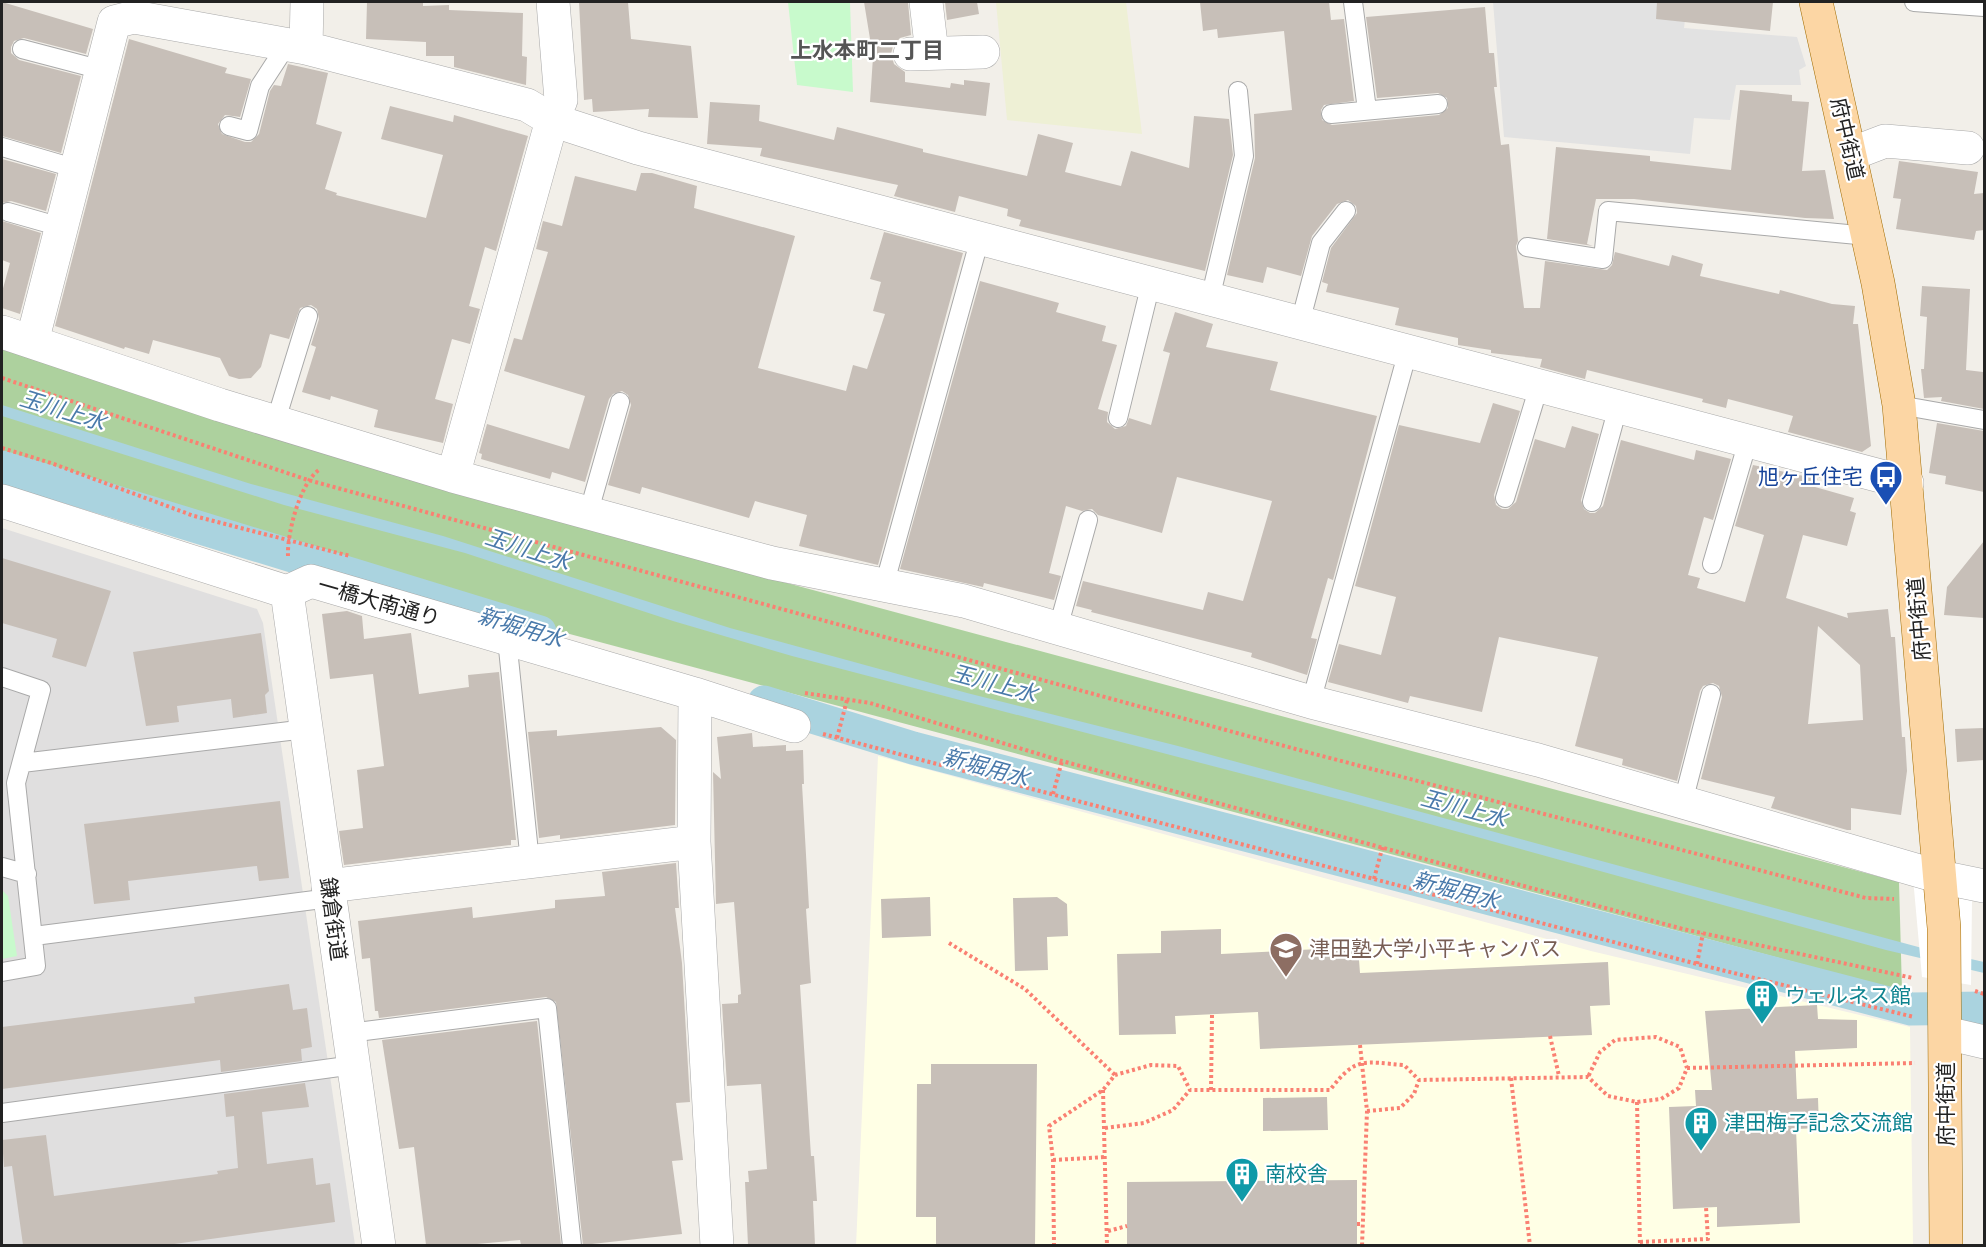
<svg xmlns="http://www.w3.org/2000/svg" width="1986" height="1247" font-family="'Exo 2','Noto Sans JP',sans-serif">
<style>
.residential{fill:#e0dfdf}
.education{fill:#ffffe5}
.farmland{fill:#eef0d5}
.forest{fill:#add19e}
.park{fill:#c8facc}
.parking{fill:#e2e2e2}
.water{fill:#aad3df}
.pier{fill:#fff}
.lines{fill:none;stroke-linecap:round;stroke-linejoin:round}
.canal{stroke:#aad3df;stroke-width:33}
.building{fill:#c7bfb8;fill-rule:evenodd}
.service-casing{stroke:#a9a9a9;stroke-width:20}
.minor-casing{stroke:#a9a9a9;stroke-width:34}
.tertiary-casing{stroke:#a9a9a9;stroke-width:34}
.primary-casing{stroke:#a06b00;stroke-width:34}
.path{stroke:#fa8072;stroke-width:4;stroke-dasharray:3 3;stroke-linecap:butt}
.service{stroke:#fff;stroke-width:18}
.minor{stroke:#fff;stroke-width:33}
.tertiary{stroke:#fff;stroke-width:33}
.primary{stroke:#fcd6a4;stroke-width:33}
.labels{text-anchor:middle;stroke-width:4.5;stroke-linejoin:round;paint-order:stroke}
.street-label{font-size:21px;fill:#222;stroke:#fff}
.transit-label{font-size:21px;fill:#164399;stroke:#fff;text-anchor:end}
.education-label{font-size:21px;fill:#785e54;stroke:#fff;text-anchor:start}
.culture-label{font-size:21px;fill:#0d838f;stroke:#fff;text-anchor:start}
.neighbourhood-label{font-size:22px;font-weight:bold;fill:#555;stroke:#fff}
.water-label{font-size:22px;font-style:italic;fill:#4a7aab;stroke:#fff}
</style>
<rect width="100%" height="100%" fill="#f2efe9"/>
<path class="residential" d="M 2,528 L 257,609 L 263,623 L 355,1245 L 2,1245 Z"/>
<path class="education" d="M 878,756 L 1591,951 L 1910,1027 L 1913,1245 L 856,1246 Z"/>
<path class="farmland" d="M 996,2 L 1126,2 L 1142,134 L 1007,120 Z"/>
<path class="forest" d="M 2,344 L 772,579 L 1899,882 L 1902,991 L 193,533 L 2,473 Z"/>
<path class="park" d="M 788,2 L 850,2 L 853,92 L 797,85 Z
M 2,890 L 8,896 L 17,956 L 2,959 Z"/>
<path class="parking" d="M 1493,2 L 1687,2 L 1684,28 L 1797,37 L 1806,66 L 1799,70 L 1801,85 L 1736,85 L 1730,120 L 1694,118 L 1690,154 L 1504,137 Z"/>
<path class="water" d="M 2,405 L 251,484 L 443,536 L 730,628 L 967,693 L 1178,746 L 1922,948 L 1984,962 L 1984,973 L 1886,950 L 1350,802 L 792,656 L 673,621 L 465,553 L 284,505 L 2,416 Z"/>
<path class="pier" d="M 799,701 L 900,730 L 894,748 L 796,720 Z
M 1913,878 L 1972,899 L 1971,985 L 1922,977 Z"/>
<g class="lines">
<path class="canal" d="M 2,467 L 540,632
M 764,702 L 913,748 L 1911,1009 L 1984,1008"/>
</g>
<path class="building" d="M 2,2 L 93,29 L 86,54 L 24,38 L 14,41 L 11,47 L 11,53 L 19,60 L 81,76 L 61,153 L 2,136 Z
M 367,2 L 423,2 L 423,6 L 449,5 L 449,10 L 523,13 L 522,56 L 527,57 L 526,85 L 454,67 L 454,56 L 426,56 L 426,42 L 366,39 Z
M 579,2 L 628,2 L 631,39 L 691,46 L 698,118 L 648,117 L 649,109 L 593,112 L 592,99 L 584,100 Z
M 864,2 L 908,2 L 911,35 L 900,38 L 893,46 L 891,54 L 894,64 L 905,72 L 905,82 L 950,88 L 951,83 L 964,85 L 964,80 L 990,83 L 986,116 L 870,102 L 873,57 Z
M 945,2 L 977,2 L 979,14 L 947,20 Z
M 1200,2 L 1329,2 L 1331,20 L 1344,19 L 1354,101 L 1324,105 L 1321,110 L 1322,120 L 1332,125 L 1439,115 L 1448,108 L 1447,98 L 1438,93 L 1377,98 L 1366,17 L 1485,7 L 1489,53 L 1494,53 L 1497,87 L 1494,87 L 1501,145 L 1509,144 L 1518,241 L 1516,246 L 1524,308 L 1540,308 L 1545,261 L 1607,270 L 1612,265 L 1615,252 L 1669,266 L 1672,255 L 1703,264 L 1700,276 L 1779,294 L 1780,290 L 1832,304 L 1855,306 L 1853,324 L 1858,324 L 1871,446 L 1862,452 L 1788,432 L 1793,416 L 1728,399 L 1726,408 L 1702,402 L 1703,399 L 1587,370 L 1585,379 L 1540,367 L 1542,359 L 1491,353 L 1491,350 L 1458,345 L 1458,338 L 1395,325 L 1399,308 L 1326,292 L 1328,284 L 1322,282 L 1331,248 L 1357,213 L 1356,206 L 1348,200 L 1337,204 L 1312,236 L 1301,276 L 1267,267 L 1263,283 L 1227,275 L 1255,158 L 1254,114 L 1292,110 L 1284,31 L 1218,38 L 1217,29 L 1203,31 Z
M 1657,2 L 1773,2 L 1770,31 L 1656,19 Z
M 129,39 L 227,68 L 225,73 L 251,79 L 240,117 L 225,115 L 218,124 L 222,134 L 245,142 L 251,142 L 259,134 L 270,91 L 274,85 L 281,86 L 288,64 L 328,73 L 316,124 L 342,132 L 325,189 L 337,193 L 336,195 L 426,218 L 443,155 L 381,139 L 390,106 L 453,122 L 454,115 L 528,136 L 496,251 L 485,247 L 469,306 L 480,309 L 470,344 L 452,339 L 435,399 L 453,404 L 443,443 L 374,427 L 378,410 L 331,396 L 330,400 L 302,392 L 316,347 L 311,345 L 319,319 L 317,309 L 311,305 L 300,308 L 289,339 L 270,334 L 261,367 L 251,378 L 239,379 L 229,376 L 220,358 L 153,340 L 149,354 L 125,347 L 124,349 L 55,326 Z
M 1740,90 L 1792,95 L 1792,101 L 1809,102 L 1802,171 L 1825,170 L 1834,219 L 1805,218 L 1634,199 L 1596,199 L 1587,244 L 1593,246 L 1547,239 L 1556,147 L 1650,156 L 1650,161 L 1731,170 Z
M 710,102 L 760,105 L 759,121 L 834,140 L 837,127 L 923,149 L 923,152 L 1027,176 L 1038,134 L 1073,143 L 1065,172 L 1121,186 L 1131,151 L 1189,168 L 1194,116 L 1229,119 L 1233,155 L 1205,271 L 1019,226 L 1021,220 L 1007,216 L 1008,209 L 959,196 L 955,212 L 894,196 L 898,185 L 760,156 L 762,148 L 707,144 Z
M 2,159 L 56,174 L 46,211 L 11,201 L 2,203 Z
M 1899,161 L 1978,172 L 1974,194 L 1984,193 L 1984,230 L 1976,231 L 1974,240 L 1896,229 L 1901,199 L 1893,198 Z
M 641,173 L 652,173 L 697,186 L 694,208 L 795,236 L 758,368 L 846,391 L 853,365 L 867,369 L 885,314 L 873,311 L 881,282 L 870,279 L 884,232 L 963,253 L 878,565 L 799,546 L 807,515 L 755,501 L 749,518 L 642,487 L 640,494 L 608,485 L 631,405 L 628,395 L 622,391 L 613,394 L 609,399 L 585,482 L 552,472 L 550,479 L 481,459 L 482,454 L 479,453 L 487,424 L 569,449 L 585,396 L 504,371 L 514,338 L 522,340 L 548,252 L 536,249 L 543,221 L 562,226 L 575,176 L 636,191 Z
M 2,221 L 41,233 L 20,314 L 2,308 L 2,292 L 10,263 L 2,260 Z
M 980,281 L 1059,303 L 1056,312 L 1106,326 L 1102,341 L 1117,345 L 1098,409 L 1108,412 L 1107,422 L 1115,429 L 1126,426 L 1129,418 L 1151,425 L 1170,353 L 1163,351 L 1175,312 L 1213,324 L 1206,347 L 1278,362 L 1270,390 L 1377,416 L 1333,580 L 1328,578 L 1311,638 L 1317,639 L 1307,675 L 1251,657 L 1252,653 L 1091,612 L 1092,610 L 1076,606 L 1083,581 L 1203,610 L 1208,592 L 1243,601 L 1272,501 L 1177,477 L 1162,533 L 1098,515 L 1092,509 L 1082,511 L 1066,506 L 1049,573 L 1061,576 L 1054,600 L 984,583 L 983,587 L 900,569 Z
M 1922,286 L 1970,289 L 1966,370 L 1983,372 L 1984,409 L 1941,401 L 1942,397 L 1924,398 L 1921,369 L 1924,369 L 1927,317 L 1920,316 Z
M 1493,403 L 1520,411 L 1494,495 L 1496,505 L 1502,509 L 1508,509 L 1516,502 L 1535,439 L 1565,448 L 1572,426 L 1599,434 L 1581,500 L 1584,509 L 1590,513 L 1595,513 L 1603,506 L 1621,440 L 1694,460 L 1696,450 L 1731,459 L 1713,520 L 1704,517 L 1688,575 L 1700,578 L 1697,588 L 1745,602 L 1764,535 L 1735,526 L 1753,465 L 1818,479 L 1808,485 L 1854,498 L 1850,511 L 1856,513 L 1847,546 L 1803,535 L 1786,598 L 1848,618 L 1847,613 L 1888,609 L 1891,637 L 1895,637 L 1902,737 L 1905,737 L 1907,771 L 1901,815 L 1851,808 L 1851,830 L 1847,830 L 1771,808 L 1775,797 L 1701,779 L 1722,697 L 1719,686 L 1713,683 L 1703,686 L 1700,691 L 1677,781 L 1622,765 L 1623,759 L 1575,746 L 1598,657 L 1499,637 L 1482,712 L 1410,696 L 1408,703 L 1328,682 L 1339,644 L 1381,655 L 1396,597 L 1355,586 L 1399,425 L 1480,443 ZM 1818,626 L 1860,665 L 1863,720 L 1808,724 Z
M 1937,423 L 1984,431 L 1984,492 L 1945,484 L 1946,476 L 1929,473 Z
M 1984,541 L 1984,618 L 1944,615 L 1947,587 Z
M 2,558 L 111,591 L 86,667 L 52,657 L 57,639 L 2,623 Z
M 347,611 L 362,616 L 364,639 L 411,633 L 419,694 L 469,687 L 468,675 L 499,672 L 516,840 L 511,840 L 511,845 L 344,865 L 339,831 L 363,828 L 357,770 L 384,766 L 373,674 L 330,679 L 322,614 Z
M 261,633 L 269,691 L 265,695 L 267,713 L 233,718 L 231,699 L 177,706 L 179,722 L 146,726 L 133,652 Z
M 661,727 L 676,740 L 675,825 L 560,839 L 560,835 L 539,838 L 528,732 L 557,730 L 557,736 Z
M 1984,728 L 1984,760 L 1957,762 L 1955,729 Z
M 752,733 L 753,747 L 786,745 L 786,751 L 803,750 L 804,784 L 802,784 L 809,908 L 806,909 L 811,983 L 800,985 L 811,1156 L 814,1156 L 817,1201 L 813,1201 L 815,1245 L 748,1245 L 745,1182 L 749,1182 L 748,1171 L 767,1169 L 761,1084 L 727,1086 L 722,1004 L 738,1003 L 738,995 L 741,994 L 734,902 L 716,904 L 713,772 L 721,779 L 717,737 Z
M 280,801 L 289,878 L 259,881 L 257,866 L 128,881 L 130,900 L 94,904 L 84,824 Z
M 676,863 L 679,908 L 675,908 L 682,963 L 690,1102 L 676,1103 L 683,1160 L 672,1161 L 682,1234 L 583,1245 L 556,1002 L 546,997 L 379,1018 L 378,1011 L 375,1011 L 370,958 L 362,959 L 358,921 L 472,907 L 473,918 L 555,908 L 555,900 L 605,896 L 602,872 Z
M 930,897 L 931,936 L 882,938 L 881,899 Z
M 1057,897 L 1067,904 L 1068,936 L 1047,937 L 1048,970 L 1015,971 L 1013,898 Z
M 1221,929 L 1221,954 L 1358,947 L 1360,973 L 1608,962 L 1610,1005 L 1590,1006 L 1592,1035 L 1260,1049 L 1258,1012 L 1175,1016 L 1176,1034 L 1119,1035 L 1117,954 L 1161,953 L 1161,931 Z
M 289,984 L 293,1010 L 307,1008 L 312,1047 L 301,1049 L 302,1061 L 221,1072 L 220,1060 L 2,1089 L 2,1027 L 195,1003 L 194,997 Z
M 1817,1005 L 1818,1019 L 1857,1020 L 1857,1048 L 1795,1051 L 1797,1099 L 1818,1098 L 1819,1128 L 1796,1129 L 1800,1223 L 1717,1227 L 1717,1207 L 1673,1209 L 1669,1107 L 1696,1106 L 1695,1090 L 1712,1090 L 1705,1011 Z
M 537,1021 L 561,1245 L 521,1245 L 520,1240 L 466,1245 L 426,1245 L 414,1147 L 399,1149 L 382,1040 Z
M 931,1064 L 1037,1064 L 1035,1245 L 936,1245 L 936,1217 L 916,1217 L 917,1084 L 931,1084 Z
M 305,1083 L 309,1107 L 262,1112 L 267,1164 L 313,1158 L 316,1185 L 330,1183 L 335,1222 L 167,1245 L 23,1245 L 12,1166 L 4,1167 L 2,1140 L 46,1135 L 54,1196 L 218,1174 L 217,1171 L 238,1168 L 234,1116 L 226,1117 L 224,1094 Z
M 1327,1097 L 1328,1130 L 1263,1131 L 1263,1098 Z
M 1357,1180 L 1357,1245 L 1127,1245 L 1127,1182 Z"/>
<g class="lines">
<g class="service-casing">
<path id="service" d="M 1353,2 L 1367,110
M 1914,2 L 1984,7
M 22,49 L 102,70
M 1331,114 L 1438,104
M 229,126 L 248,131 L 260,86 L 286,46
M 2,147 L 77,169
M 8,212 L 61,227
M 1527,247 L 1603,259 L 1608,211 L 1868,236
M 1210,299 L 1244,156 L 1238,91
M 1300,323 L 1321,243 L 1346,211
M 1899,405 L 1984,420
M 1118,418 L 1151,283
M 276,420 L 308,316
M 1505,498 L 1539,386
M 1592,502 L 1618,407
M 589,511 L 620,402
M 1712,564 L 1748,441
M 884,586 L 980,238
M 1058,628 L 1088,520
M 507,639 L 530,862
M 2,677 L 41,690 L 16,783 L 36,966 L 2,972
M 1311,702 L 1408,351
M 22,763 L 306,729
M 1683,802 L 1711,694
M 2,867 L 27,874
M 34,936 L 330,898
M 349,1033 L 547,1008 L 572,1246
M 2,1113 L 354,1065"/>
</g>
<g class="minor-casing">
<path id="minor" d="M 926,2 L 932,53
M 306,48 L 307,2
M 910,54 L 983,52
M 1851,154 L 1885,141 L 1968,148
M 2,332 L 220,405 L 453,476 L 772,563 L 964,601 L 1311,702 L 1538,760 L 1940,877 L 1984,886
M 32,342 L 114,22 L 134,17 L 306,48 L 527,105 L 552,120 L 453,476
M 287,592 L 311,581 L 695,694 L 794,726
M 695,694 L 694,842 L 717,1246
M 328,886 L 694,842
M 1946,1033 L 1984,1042"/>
</g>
<g class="tertiary-casing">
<path id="tertiary" d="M 553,2 L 561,100 L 552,120 L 638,148 L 1907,483
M 2,501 L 287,592 L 379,1246"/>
</g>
<g class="primary-casing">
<path id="primary" d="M 1816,2 L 1878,283 L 1899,405 L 1944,928 L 1946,1246"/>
</g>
<path class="path" d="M 2,378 L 308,480 L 1303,751 L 1866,898 L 1894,899
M 2,448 L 51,463 L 194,516 L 350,556
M 288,556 C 287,533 300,483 319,470
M 805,693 L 870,703 L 1062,761 L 1683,929 L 1913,978
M 823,734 L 1697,964 L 1914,1017
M 837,738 L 847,700
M 1053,794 L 1062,761
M 1374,879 L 1383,845
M 949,943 L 1025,989 L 1115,1075
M 1697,964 L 1703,933
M 1975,991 L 1984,994
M 1550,1036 L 1559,1076
M 1360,1045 L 1367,1111 L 1362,1246
M 1687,1068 L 1915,1063
M 1511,1078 L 1530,1246
M 1103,1090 L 1107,1246
M 1211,1090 L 1212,1015
M 1637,1102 L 1640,1246
M 1367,1111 L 1400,1108 L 1414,1094 L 1419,1080
M 1105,1128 L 1144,1123 L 1173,1110 L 1190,1090
M 1053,1160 L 1106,1157
M 1357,1224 L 1363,1224
M 1108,1231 L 1127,1226
M 1640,1242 L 1708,1239 L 1706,1207
M 1054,1246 L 1053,1160 L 1049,1126 L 1103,1090 L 1115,1075 L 1151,1065 L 1178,1066 L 1190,1090 L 1330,1090 C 1356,1056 1363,1062 1404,1065 L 1419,1080 L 1588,1077 L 1608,1096 L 1637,1102 L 1661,1099 L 1679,1088 L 1687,1068 L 1680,1047 L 1656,1037 L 1615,1040 L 1600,1052 L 1588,1077"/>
<use href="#service" class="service"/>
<use href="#minor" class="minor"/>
<use href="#tertiary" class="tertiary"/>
<use href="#primary" class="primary"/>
</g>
<defs>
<g id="bus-pin" transform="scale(1.725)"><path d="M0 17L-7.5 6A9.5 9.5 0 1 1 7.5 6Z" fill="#1a4fb4" stroke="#fff"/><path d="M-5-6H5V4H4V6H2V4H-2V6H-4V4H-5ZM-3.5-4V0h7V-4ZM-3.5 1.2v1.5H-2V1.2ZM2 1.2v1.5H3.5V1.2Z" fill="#fff"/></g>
<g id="university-pin" transform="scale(1.725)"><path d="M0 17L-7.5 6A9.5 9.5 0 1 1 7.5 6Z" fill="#8d6e63" stroke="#fff"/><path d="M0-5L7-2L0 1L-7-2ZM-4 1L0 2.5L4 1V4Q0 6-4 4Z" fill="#fff"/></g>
<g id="building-pin" transform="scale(1.725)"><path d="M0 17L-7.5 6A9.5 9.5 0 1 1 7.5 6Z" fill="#0f9aa8" stroke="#fff"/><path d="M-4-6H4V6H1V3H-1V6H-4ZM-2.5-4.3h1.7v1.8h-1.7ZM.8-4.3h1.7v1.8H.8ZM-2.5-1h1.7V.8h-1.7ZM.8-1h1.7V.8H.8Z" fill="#fff"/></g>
</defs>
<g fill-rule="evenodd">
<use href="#bus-pin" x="1886" y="477"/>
<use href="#university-pin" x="1286" y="949"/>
<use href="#building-pin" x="1762" y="996"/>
<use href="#building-pin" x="1701" y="1123"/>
<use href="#building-pin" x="1242" y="1174"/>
</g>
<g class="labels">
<g class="street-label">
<text transform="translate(1847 139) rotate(77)" y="7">府中街道</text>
<text transform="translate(379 602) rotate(16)" y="7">一橋大南通り</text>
<text transform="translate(1919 619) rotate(-95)" y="7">府中街道</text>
<text transform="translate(333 919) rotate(82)" y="7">鎌倉街道</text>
<text transform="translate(1946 1104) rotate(-90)" y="7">府中街道</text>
</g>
<g class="transit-label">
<text x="1863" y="484">旭ヶ丘住宅</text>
</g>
<g class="education-label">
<text x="1309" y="956">津田塾大学小平キャンパス</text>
</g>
<g class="culture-label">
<text x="1785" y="1003">ウェルネス館</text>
<text x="1724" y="1130">津田梅子記念交流館</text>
<text x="1265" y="1181">南校舎</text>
</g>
<g class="neighbourhood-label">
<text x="867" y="58">上水本町二丁目</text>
</g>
<g class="water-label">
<text transform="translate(63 410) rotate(17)" y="8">玉川上水</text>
<text transform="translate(528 549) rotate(18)" y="8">玉川上水</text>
<text transform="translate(521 627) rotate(17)" y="8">新堀用水</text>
<text transform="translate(994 683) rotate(15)" y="8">玉川上水</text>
<text transform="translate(986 767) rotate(15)" y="8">新堀用水</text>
<text transform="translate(1464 808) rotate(15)" y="8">玉川上水</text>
<text transform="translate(1456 890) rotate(15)" y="8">新堀用水</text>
</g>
</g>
<rect width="1986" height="1247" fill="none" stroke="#222222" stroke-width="6"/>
</svg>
